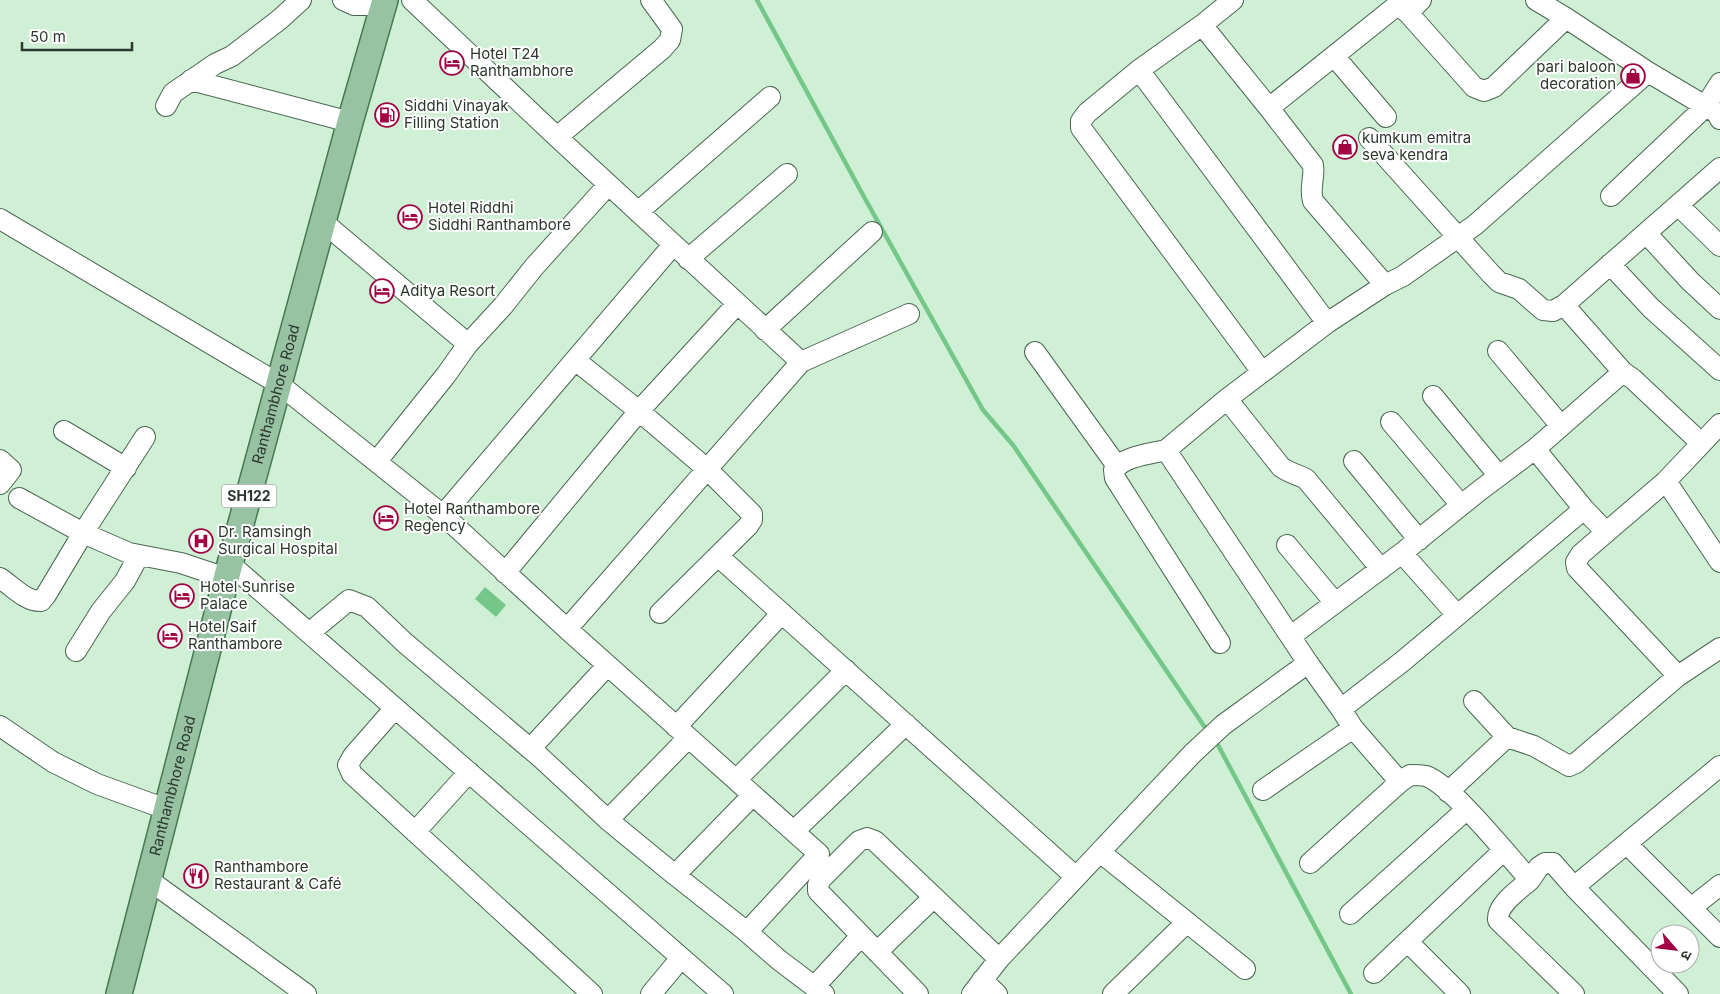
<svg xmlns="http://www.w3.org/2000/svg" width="1720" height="994" font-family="Inter,'Noto Sans Devanagari',sans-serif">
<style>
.water{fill:#75c789}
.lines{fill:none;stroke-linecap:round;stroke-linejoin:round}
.stream{stroke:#75c789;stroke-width:4.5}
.minor-casing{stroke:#4a6650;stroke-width:22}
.major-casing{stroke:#467852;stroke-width:28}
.minor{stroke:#fff;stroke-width:20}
.major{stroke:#98c3a3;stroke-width:25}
.labels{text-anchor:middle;stroke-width:4;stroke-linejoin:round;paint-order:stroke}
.shield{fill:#fff;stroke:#6b746d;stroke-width:1}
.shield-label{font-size:14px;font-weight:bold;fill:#2c382e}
.poi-label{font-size:15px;fill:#2c382e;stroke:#fff;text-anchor:start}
.street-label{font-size:15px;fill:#2c382e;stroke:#fff}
</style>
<rect width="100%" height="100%" fill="#d0f0d6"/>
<path class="water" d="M 485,587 L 506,605 L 496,617 L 475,599 Z"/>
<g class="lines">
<path class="stream" d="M 757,0 L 863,195 L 983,410 L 1013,445 L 1204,726
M 1218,745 L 1351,994"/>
<g class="minor-casing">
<path id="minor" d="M 343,0 L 354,5 L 384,5
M 1408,13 L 1421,0
M 1202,25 L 1269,108
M 1334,56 L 1386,117
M 1139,70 L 1087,113 L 1081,121 L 1081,128 L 1262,372
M 1648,72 L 1717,113 L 1720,119
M 191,80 L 350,122
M 166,106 L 173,93 L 215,64 L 232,56 L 279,20 L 301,0
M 557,137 L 662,49 L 670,40 L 672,29 L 651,0
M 1369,138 L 1491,274 L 1499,282 L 1519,289 L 1543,310 L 1553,311 L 1564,305 L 1720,168
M 1611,196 L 1705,107 L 1720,83
M 1678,205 L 1720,246
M 638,212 L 770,97
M 0,219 L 279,384 L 443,515 L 567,629 L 801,362 L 557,137 L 412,0
M 323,222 L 468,344 L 503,306 L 534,267 L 608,185
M 1646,233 L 1690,281 L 1720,309
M 688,259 L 787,174
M 1610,264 L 1651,308 L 1720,370
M 1385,285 L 1403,276 L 1475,225 L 1648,72 L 1566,18
M 1564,305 L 1623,372
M 1327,323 L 1385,285 L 1313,201 C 1309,188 1315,178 1313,165 L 1269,108 L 1395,7 L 1400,7 L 1408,13 L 1474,87 L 1484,91 L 1494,87 L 1566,18 L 1536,0
M 765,330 L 872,232
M 1498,351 L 1561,426
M 1035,352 L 1117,466
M 575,360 L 639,411 L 707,469 L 752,514 L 752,520 L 748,526 L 660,613
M 801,362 L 909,314
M 1433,396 L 1499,476
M 1227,399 L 1281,467 C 1289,473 1297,474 1306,479 L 1381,569
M 1391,422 L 1461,505
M 1720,424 L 1666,481 L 1581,554 L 1576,562 L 1577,568 L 1678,676 L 1720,648
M 64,431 L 126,468
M 1535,449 L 1623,372 L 1633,379 L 1701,443
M 1166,450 C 1150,454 1124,456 1114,470 L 1115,478 L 1220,643
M 0,460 L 11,470 L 0,484
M 377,461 L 446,375 L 468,344
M 1354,461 L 1419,540
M 1666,481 L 1720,562
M 19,498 L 83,533 L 129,553 L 181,563 L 226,578
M 443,515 L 673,245
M 1287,545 L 1335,603
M 1402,553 L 1457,615
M 718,556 L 1076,877
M 230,564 L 723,994
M 505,573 L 639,411 L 737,304
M 0,578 C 12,586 26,602 41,601 L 46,595 L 83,533 L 145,437
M 567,629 L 819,854 L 747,932 L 779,960 L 824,994
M 309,633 L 349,600 L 367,607 L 405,643 L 540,757 L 608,820 L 675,875 L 753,795
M 1291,636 L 1402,553 L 1479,491 L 1535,449 L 1584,509 L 1606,532
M 76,651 L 101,611 L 125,581 L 139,555
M 1308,663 L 1341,709 L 1353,728 L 1400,782 L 1410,775 C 1415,775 1421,775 1426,776 C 1452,785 1509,857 1530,880 L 1539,867 L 1545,863 L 1553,863 L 1574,887 L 1720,766
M 1474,701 L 1507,737 L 1534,746 L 1569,766 L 1576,763 L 1678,676
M 395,708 L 353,756 L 348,765 L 352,774 L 592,994
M 1341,709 L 1403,661 L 1584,509
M 0,726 L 53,762 L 97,784 L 166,809
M 676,727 L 782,613
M 530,749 L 607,666
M 736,780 L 846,670
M 1263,790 L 1353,728
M 1448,792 L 1507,737
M 608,820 L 688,738
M 794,831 L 906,724
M 415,832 L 469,772
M 1627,844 L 1691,908 L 1720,885
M 1100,852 L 1245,969
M 1310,863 L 1400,782
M 675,875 L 747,932
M 149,880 L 306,994
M 1530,880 C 1519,890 1497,904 1498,920 L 1574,994
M 1574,887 L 1678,994
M 1691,908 L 1720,937
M 1350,914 L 1467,809
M 1408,942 L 1460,994
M 877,952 L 934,897
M 1374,973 L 1504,850
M 982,980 L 997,994
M 815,986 L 861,936
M 651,994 L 681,958
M 918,994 L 818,891 L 818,885 L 821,879 L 859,841 L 867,838 L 875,841 L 999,959
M 972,994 L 999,959 L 1192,754 L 1223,725 L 1308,663 L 1166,450 L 1227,399 L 1327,323 L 1139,70 L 1202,25 L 1233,0
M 1113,994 L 1187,922"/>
</g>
<g class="major-casing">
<g id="major">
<path id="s1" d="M 119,994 L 230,564 L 350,122 L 385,0"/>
</g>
</g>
<use href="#minor" class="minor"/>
<use href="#major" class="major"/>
</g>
<defs>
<g id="hotel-ring" transform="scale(1.25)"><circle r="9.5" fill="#fff" stroke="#a00242" stroke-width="1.5"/><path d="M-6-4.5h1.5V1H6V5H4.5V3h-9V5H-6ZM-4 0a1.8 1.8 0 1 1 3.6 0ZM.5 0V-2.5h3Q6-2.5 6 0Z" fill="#a00242"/></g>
<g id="shop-ring" transform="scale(1.25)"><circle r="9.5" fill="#fff" stroke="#a00242" stroke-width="1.5"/><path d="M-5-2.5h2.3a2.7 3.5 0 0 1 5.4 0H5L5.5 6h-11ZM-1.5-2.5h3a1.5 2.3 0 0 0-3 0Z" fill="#a00242"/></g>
<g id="fuel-ring" transform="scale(1.25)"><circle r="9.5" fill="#fff" stroke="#a00242" stroke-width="1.5"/><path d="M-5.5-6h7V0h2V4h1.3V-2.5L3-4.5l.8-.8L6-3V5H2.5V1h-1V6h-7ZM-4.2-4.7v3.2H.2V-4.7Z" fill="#a00242"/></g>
<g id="hospital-ring" transform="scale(1.25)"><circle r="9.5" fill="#fff" stroke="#a00242" stroke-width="1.5"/><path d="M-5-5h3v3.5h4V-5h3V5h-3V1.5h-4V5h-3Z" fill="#a00242"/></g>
<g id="restaurant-ring" transform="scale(1.25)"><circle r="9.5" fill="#fff" stroke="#a00242" stroke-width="1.5"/><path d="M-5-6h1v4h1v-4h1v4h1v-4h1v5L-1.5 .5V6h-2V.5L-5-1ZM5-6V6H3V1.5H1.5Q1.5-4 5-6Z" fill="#a00242"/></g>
</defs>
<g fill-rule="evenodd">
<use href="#hotel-ring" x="452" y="63"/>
<use href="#shop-ring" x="1633" y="76"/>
<use href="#fuel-ring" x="387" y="115"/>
<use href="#shop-ring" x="1345" y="147"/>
<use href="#hotel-ring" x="410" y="217"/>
<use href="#hotel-ring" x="382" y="291"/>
<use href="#hotel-ring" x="386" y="518"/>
<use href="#hospital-ring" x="201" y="541"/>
<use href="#hotel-ring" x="182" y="596"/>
<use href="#hotel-ring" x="170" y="636"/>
<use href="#restaurant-ring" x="196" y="876"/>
</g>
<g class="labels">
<rect class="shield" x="221.5" y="484.5" width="55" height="23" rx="4"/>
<g class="shield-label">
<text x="249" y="501">SH122</text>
</g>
<g class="poi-label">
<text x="470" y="59">Hotel T24<tspan x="470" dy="17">Ranthambhore</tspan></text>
<text x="1616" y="72" text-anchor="end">pari baloon<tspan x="1616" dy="17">decoration</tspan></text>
<text x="404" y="111">Siddhi Vinayak<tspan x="404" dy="17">Filling Station</tspan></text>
<text x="1362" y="143">kumkum emitra<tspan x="1362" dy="17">seva kendra</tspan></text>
<text x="428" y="213">Hotel Riddhi<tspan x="428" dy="17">Siddhi Ranthambore</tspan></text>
<text x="400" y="296">Aditya Resort</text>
<text x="404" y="514">Hotel Ranthambore<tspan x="404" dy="17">Regency</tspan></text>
<text x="218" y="537">Dr. Ramsingh<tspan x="218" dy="17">Surgical Hospital</tspan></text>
<text x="200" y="592">Hotel Sunrise<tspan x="200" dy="17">Palace</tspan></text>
<text x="188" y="632">Hotel Saif<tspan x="188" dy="17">Ranthambore</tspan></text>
<text x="214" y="872">Ranthambore<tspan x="214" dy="17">Restaurant &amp; Café</tspan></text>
</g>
<g class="street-label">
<text dy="5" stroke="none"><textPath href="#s1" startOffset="620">Ranthambhore Road</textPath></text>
<text dy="5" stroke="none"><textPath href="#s1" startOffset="215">Ranthambhore Road</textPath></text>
</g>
</g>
<g transform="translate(1675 949) rotate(118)"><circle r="24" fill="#ffffff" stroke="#abafab"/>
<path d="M0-4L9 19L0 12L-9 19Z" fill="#a00242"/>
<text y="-8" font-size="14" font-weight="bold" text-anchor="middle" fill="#2c382e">उ</text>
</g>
<path d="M22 42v8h110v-8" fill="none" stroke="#2c382e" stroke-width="2.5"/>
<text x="30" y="42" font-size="15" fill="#2c382e" stroke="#ffffff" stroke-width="4" paint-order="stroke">50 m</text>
</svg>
